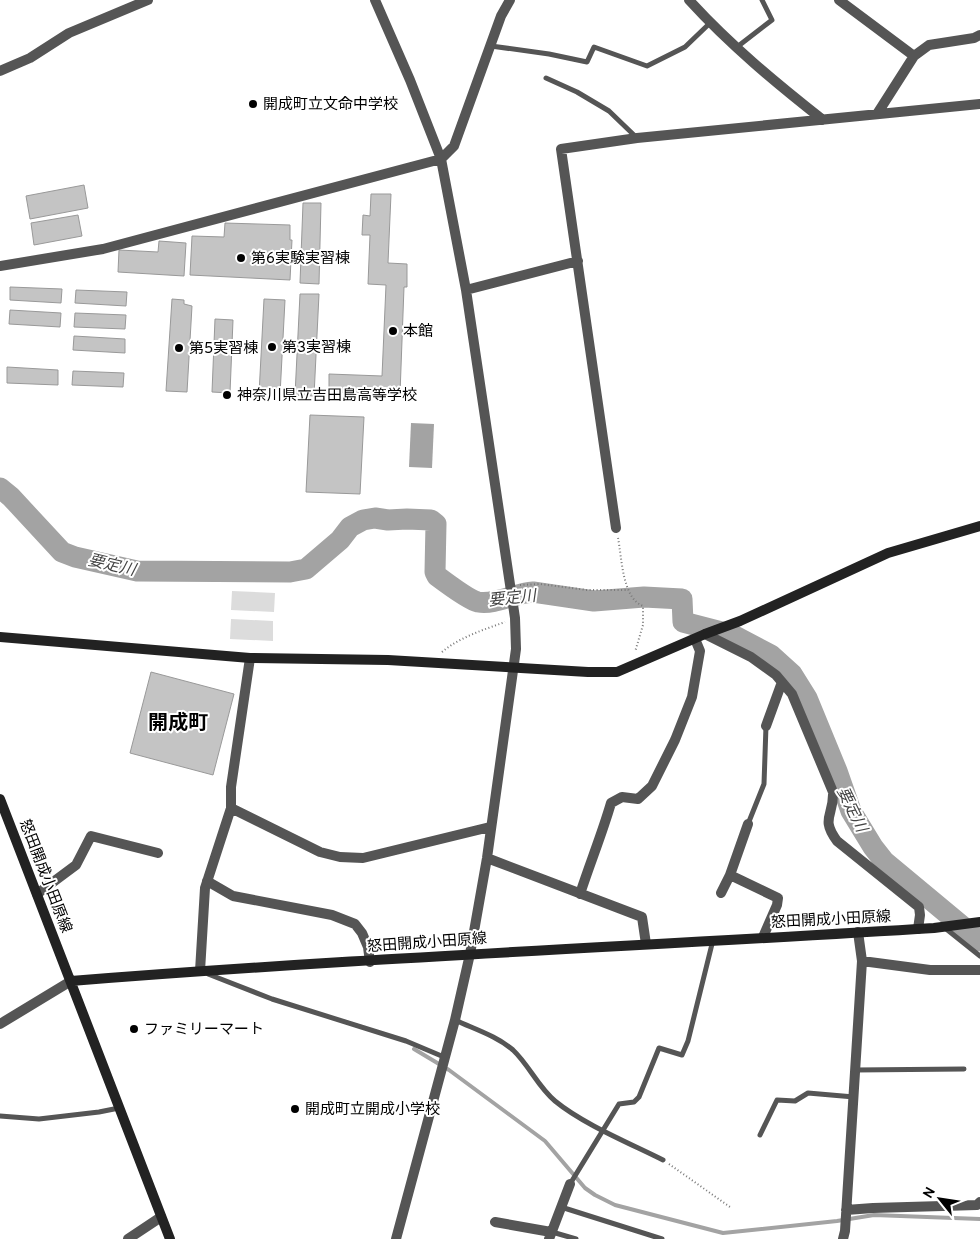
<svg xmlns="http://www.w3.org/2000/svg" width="980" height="1239" font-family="Overpass,'Noto Sans JP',sans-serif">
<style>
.green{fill:#dcdcdc}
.water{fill:#a3a3a3}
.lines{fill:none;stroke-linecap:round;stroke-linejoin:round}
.stream{stroke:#a3a3a3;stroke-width:4}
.river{stroke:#a3a3a3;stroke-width:21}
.building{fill:#c4c4c4;stroke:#999}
.path{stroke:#777;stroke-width:2;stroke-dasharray:1 2.5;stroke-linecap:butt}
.lane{stroke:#555;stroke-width:5}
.street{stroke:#555;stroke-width:10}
.secondary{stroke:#222;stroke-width:10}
.poi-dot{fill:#000;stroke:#fff;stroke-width:2}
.labels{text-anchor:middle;stroke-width:4;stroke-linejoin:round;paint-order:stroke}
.poi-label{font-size:15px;fill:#000;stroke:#fff;text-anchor:start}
.street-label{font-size:15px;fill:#000;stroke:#fff}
.water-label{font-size:16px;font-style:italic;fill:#444;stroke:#fff}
.district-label{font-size:20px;font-weight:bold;fill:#000;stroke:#fff}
</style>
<rect width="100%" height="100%" fill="#fff"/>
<path class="green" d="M 232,591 L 275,593 L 274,612 L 231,610 Z
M 231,619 L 273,621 L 273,641 L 230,639 Z"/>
<path class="water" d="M 411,423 L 434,424 L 432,468 L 409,467 Z"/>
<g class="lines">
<path class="stream" d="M 414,1049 L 449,1070 L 545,1141 L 585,1188 L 595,1195 L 615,1205 L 723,1233 L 837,1221 L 874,1215 L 980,1219"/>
<path class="river" d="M 0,488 L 11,497 L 62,552 L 75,557 L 137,571 L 290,572 L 306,569 L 340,540 L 350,527 L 363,520 L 375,518 L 388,520 L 407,519 L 431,520 L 436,524 L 435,572 L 437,576 C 445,582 469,600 478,602 C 496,605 515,593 533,592 L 594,601 L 644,597 L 682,599 L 683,622 L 733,635 L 771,655 L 792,674 L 807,698 L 837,771 L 851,811 L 873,847 L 884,861 L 980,941"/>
</g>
<path class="building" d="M 84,185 L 88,208 L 30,219 L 26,196 Z
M 371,194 L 391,194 L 388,263 L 407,264 L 407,287 L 404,287 L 400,394 L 329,392 L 329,374 L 382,376 L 386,285 L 368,284 L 370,235 L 362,235 L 363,215 L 370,216 Z
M 303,203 L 321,203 L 319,284 L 300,283 Z
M 78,215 L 82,236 L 34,245 L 31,223 Z
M 225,223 L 290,225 L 290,240 L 292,240 L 290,280 L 190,275 L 192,236 L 224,237 Z
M 159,241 L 186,243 L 184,276 L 118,272 L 119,250 L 158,252 Z
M 10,287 L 62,289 L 61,303 L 10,300 Z
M 76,290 L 127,292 L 126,306 L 75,303 Z
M 300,294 L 319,294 L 314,396 L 295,395 Z
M 172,299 L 184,300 L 184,304 L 192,306 L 187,392 L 166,391 Z
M 264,299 L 285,300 L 280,395 L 259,394 Z
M 10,310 L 61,313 L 60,327 L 9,324 Z
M 75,313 L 126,315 L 125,329 L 74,327 Z
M 215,319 L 233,320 L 230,393 L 212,392 Z
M 74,336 L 125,339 L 125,353 L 73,350 Z
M 7,367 L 58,370 L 58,385 L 7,383 Z
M 73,371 L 124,373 L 123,387 L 72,385 Z
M 310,415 L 364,417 L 360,494 L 306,492 Z
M 151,672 L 234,694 L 213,775 L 130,753 Z"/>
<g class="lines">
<path class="path" d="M 618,538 C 622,558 622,598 643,606 L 643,625 L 635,652
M 520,585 L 540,584 L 587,590 L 627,590
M 442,652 C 460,637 483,630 505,622
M 669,1164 L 730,1207"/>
<path class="lane" d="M 491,46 L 549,54 L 587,62 L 594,47 L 647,66 L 685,47 L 710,23
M 737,47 L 772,20 L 762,0
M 546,78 L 577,92 L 609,111 L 637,138
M 748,824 L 764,784 L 766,726
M 945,928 L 980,956
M 208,974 L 272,999 L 406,1041 L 444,1057
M 455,1020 C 474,1029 497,1036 513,1050 C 529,1065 538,1087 555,1101 C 583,1124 629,1143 663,1160
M 855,1070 L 964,1069
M 0,1116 L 39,1119 L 99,1112 L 119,1108
M 760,1135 L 777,1100 L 795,1101 L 808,1093 L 854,1097
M 570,1184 L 619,1104 L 634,1102 L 639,1097 L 659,1048 L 682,1055 L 688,1041 L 713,940
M 561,1207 L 662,1239
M 552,1232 L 576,1239"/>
<path class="street" d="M 375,0 L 410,80 L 441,159 L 466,290 L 515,618 L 516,649 L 487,858 L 470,954 L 455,1020 L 396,1239
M 689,0 C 730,45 776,83 823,120
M 839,0 L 914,56
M 0,71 L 30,58 L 69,33 L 148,0
M 877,114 L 914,56 L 929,45 L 974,38 L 980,35
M 0,266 L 103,249 L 441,159 L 454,146 L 501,16 L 510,0
M 466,290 L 578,261
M 616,528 L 561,149 L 637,138 L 980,104
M 705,634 L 751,657 L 776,675 L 792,694 L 833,792 C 834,816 820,818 837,841 L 919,907 L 920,915 L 918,929
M 766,726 L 782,682
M 231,808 L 320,852 L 340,857 L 363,858 L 490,827
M 487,858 L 642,917 L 646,944
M 730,875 L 778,898 L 777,905 L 763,937
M 207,881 L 233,896 L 332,915 L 355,924 L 362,933 L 368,947 L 370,962
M 721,893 L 730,875 L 748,824
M 37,894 L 76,865 L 91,836 L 158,853
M 580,894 C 590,863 602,834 611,803 L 622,797 L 638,799 L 652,786 L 675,740 L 692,697 L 700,651 L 695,639
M 862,961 L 930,970 L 980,970
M 200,971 L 205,888 L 231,808 L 231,787 L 250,658
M 0,1024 L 71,981
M 846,1210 L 873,1208 L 977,1205 L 980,1202
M 495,1222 L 551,1232
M 128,1239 L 161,1217
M 549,1239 L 570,1184
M 843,1239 L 845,1231 L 862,961 L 858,932"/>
<path class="secondary" d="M 0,637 L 250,658 L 388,660 L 588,672 L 617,672 L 705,634 L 740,621 L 888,553 L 980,526
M 0,799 L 170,1239
M 71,981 C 358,958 646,946 934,928 L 980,922"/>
</g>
<g class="poi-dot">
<circle cx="253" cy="104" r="5"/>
<circle cx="241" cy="258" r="5"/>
<circle cx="393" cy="331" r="5"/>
<circle cx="272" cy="347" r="5"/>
<circle cx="179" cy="348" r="5"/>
<circle cx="227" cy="395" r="5"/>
<circle cx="134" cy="1029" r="5"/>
<circle cx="295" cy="1109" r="5"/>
</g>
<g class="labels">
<g class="poi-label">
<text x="263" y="109">開成町立文命中学校</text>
<text x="251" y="263">第6実験実習棟</text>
<text x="403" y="336">本館</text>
<text x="282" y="352">第3実習棟</text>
<text x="189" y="353">第5実習棟</text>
<text x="237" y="400">神奈川県立吉田島高等学校</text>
<text x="144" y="1034">ファミリーマート</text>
<text x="305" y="1114">開成町立開成小学校</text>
</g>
<g class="street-label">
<text transform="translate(46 876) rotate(69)" y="5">怒田開成小田原線</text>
<text transform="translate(831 919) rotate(-3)" y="5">怒田開成小田原線</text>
<text transform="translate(427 942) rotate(-4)" y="5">怒田開成小田原線</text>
</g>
<g class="water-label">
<text transform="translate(112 564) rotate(13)" y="6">要定川</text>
<text transform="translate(512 597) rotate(-6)" y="6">要定川</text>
<text transform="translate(853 809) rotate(64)" y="6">要定川</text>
</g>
<g class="district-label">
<text x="178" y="729">開成町</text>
</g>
</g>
<g transform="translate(940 1199) rotate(300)" stroke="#ffffff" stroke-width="4" paint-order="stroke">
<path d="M0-4L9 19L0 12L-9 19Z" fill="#000000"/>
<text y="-8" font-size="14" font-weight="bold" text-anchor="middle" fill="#000000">N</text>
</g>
</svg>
